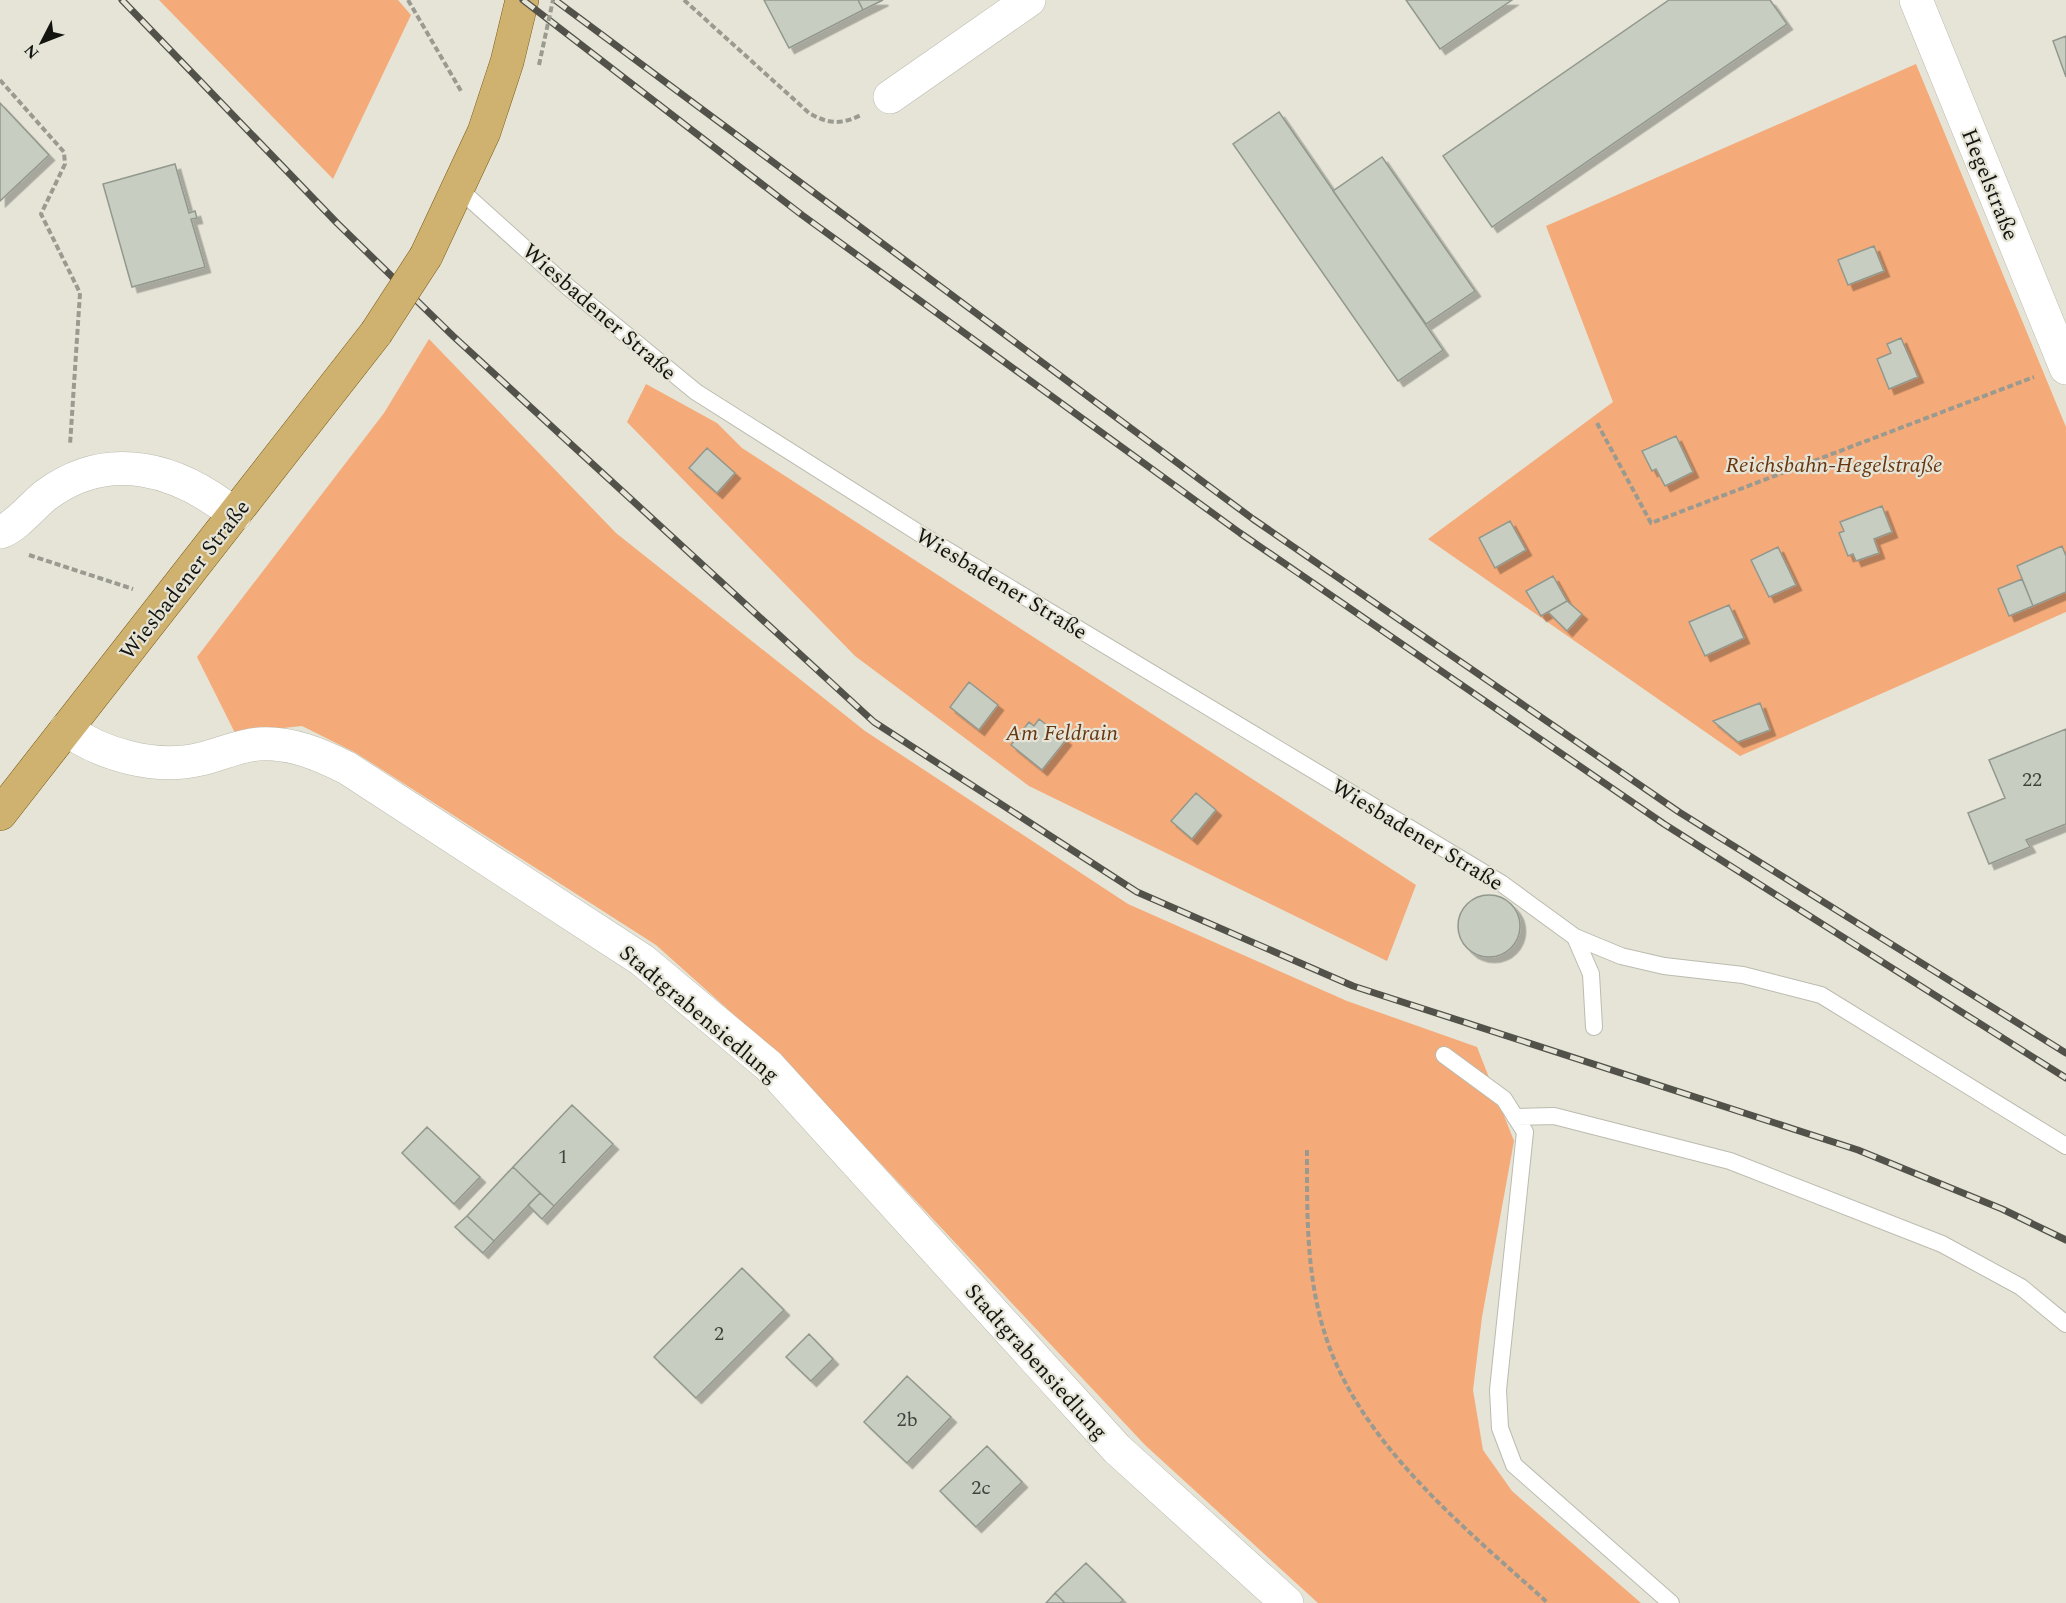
<svg xmlns="http://www.w3.org/2000/svg" width="2066" height="1603" font-family="Spectral,serif">
<style>
.green{fill:#f4ab79}
.building{fill:#c7cdc1;stroke:#92988d;stroke-width:1.5;filter:url(#shadow)}
.lines{fill:none;stroke-linecap:round;stroke-linejoin:round}
.service-casing{stroke:#bcbbaf;stroke-width:18}
.minor-casing{stroke:#bcbbaf;stroke-width:34}
.primary-casing{stroke:#795911;stroke-width:34}
.path{stroke:#9a9a90;stroke-width:4;stroke-dasharray:6 3;stroke-linecap:butt}
.service{stroke:#fff;stroke-width:16}
.minor{stroke:#fff;stroke-width:33}
.primary{stroke:#d0b270;stroke-width:33}
.rail-casing{stroke:#52524b;stroke-width:7}
.rail{stroke:#e5e4d7;stroke-width:4.5;stroke-dasharray:14;stroke-linecap:butt}
.primary-bridge-casing{stroke:#795911;stroke-width:34;stroke-linecap:butt}
.path-bridge{stroke:#9a9a90;stroke-width:4;stroke-dasharray:6 3;stroke-linecap:butt}
.primary-bridge{stroke:#d0b270;stroke-width:33}
.labels{text-anchor:middle;stroke-width:4.5;stroke-linejoin:round;paint-order:stroke}
.number-label{font-size:20px;fill:#41423c}
.street-label{font-size:22px;fill:#141410;stroke:#e5e4d7}
.park-label{font-size:22px;font-style:italic;fill:#683711;stroke:#e5e4d7}
</style>
<defs>
<filter id="shadow"><feDropShadow dx="5.5" dy="5.5" stdDeviation="0" flood-color="#0004"/></filter>
</defs>
<rect width="100%" height="100%" fill="#e5e4d7"/>
<path class="green" d="M 159,0 L 398,0 L 411,15 L 333,179 Z
M 1916,64 L 2066,427 L 2066,612 L 1740,756 L 1428,539 L 1613,402 L 1546,226 Z
M 429,339 L 616,533 L 865,731 L 1128,904 L 1347,1001 L 1477,1047 L 1514,1141 L 1482,1317 L 1473,1390 L 1483,1450 L 1512,1491 L 1641,1603 L 1318,1603 L 1145,1445 L 780,1056 L 656,945 L 356,753 L 302,726 L 235,733 L 197,657 L 384,413 Z
M 646,384 L 717,423 L 742,448 L 1416,885 L 1387,961 L 1029,786 L 855,656 L 627,422 Z"/>
<path class="building" d="M 764,0 L 858,0 L 863,10 L 789,48 Z
M 858,0 L 883,0 L 863,10 Z
M 1406,0 L 1512,0 L 1440,49 Z
M 1669,0 L 1770,0 L 1787,24 L 1492,227 L 1443,156 Z
M 2066,36 L 2066,77 L 2053,41 Z
M 0,103 L 49,155 L 0,201 Z
M 1279,112 L 1443,350 L 1398,381 L 1233,144 Z
M 1382,157 L 1475,291 L 1426,324 L 1333,191 Z
M 175,164 L 189,213 L 195,211 L 197,218 L 191,219 L 205,267 L 132,287 L 103,184 Z
M 1874,246 L 1884,271 L 1848,285 L 1838,260 Z
M 1901,338 L 1918,377 L 1889,389 L 1877,359 L 1891,353 L 1887,344 Z
M 1676,436 L 1693,472 L 1665,486 L 1656,469 L 1652,471 L 1642,451 Z
M 707,448 L 735,473 L 717,493 L 689,468 Z
M 1882,506 L 1892,532 L 1874,539 L 1879,553 L 1856,561 L 1853,554 L 1848,556 L 1839,533 L 1844,531 L 1840,522 Z
M 1510,521 L 1526,550 L 1495,568 L 1479,538 Z
M 2062,546 L 2066,556 L 2066,592 L 2033,606 L 2017,566 Z
M 1778,547 L 1796,585 L 1769,597 L 1751,560 Z
M 1553,576 L 1567,601 L 1541,616 L 1526,591 Z
M 2022,579 L 2033,606 L 2009,616 L 1998,589 Z
M 1567,601 L 1582,614 L 1567,631 L 1548,612 Z
M 1729,605 L 1744,638 L 1705,656 L 1689,622 Z
M 969,682 L 998,705 L 979,730 L 950,707 Z
M 1760,703 L 1770,730 L 1738,742 L 1713,721 Z
M 1039,719 L 1066,740 L 1042,770 L 1011,745 L 1029,722 L 1034,726 Z
M 2066,729 L 2066,824 L 2026,840 L 2030,847 L 1989,864 L 1968,813 L 2005,798 L 1989,760 Z
M 1196,793 L 1216,810 L 1192,839 L 1171,821 Z
M1458 926a31 31 0 1 1 62 0a31 31 0 1 1-62 0Z
M 572,1105 L 613,1144 L 554,1206 L 513,1167 Z
M 427,1127 L 480,1177 L 454,1204 L 402,1153 Z
M 513,1167 L 540,1193 L 494,1241 L 467,1216 Z
M 540,1193 L 554,1206 L 542,1219 L 528,1205 Z
M 467,1216 L 494,1241 L 483,1253 L 455,1227 Z
M 742,1268 L 784,1310 L 696,1398 L 654,1357 Z
M 809,1334 L 833,1359 L 811,1381 L 786,1357 Z
M 907,1376 L 951,1417 L 907,1463 L 864,1422 Z
M 987,1446 L 1022,1482 L 976,1527 L 940,1491 Z
M 1086,1563 L 1123,1600 L 1120,1603 L 1065,1603 L 1055,1593 Z
M 1055,1593 L 1065,1603 L 1046,1603 Z"/>
<g class="lines">
<g class="service-casing">
<path id="service" d="M 459,189 L 568,287 L 696,392 L 922,535 L 1501,883 L 1575,937 L 1621,956 L 1664,966 L 1743,975 L 1821,995 L 2066,1146
M 1575,937 L 1591,974 L 1594,1027
M 1444,1055 L 1504,1099 L 1525,1132 L 1498,1390 L 1500,1428 L 1514,1465 L 1671,1603
M 1515,1117 L 1554,1116 L 1730,1161 L 1942,1244 L 2021,1287 L 2066,1324"/>
</g>
<g class="minor-casing">
<path id="minor" d="M 1916,0 L 2066,368
M 890,97 L 1029,0
M 0,532 C 15,528 33,505 46,495 C 109,448 179,469 235,515
M 66,729 C 102,755 156,770 201,759 C 220,755 239,745 259,744 C 291,742 319,754 347,768 L 642,960 L 769,1066 L 1117,1449 L 1287,1603"/>
</g>
<g class="primary-casing">
<path id="primary" d="M 426,256 L 484,132 L 507,62 L 522,0
M 0,814 L 376,333"/>
</g>
<path class="path" d="M 408,0 L 461,91
M 684,0 L 809,113 C 828,124 841,125 861,115
M 0,80 L 64,152 L 65,164 L 41,214 L 80,293 L 70,445
M 1597,423 L 1651,523 L 2034,377
M 29,555 L 133,589
M 1307,1150 C 1307,1210 1306,1273 1324,1331 C 1357,1442 1466,1529 1548,1603"/>
<use href="#service" class="service"/>
<use href="#minor" class="minor"/>
<use href="#primary" class="primary"/>
<g class="rail-casing">
<path id="rail" d="M 122,0 L 337,223 L 453,336 L 874,722 L 1137,892 L 1353,986 L 1858,1150 L 2002,1209 L 2066,1240
M 523,0 L 802,215 L 1240,533 L 1664,824 L 2066,1078
M 555,0 L 1253,519 L 1679,812 L 2066,1053"/>
</g>
<use href="#rail" class="rail"/>
<g class="primary-bridge-casing">
<path id="primary-bridge" d="M 376,333 L 426,256"/>
</g>
<path class="path-bridge" d="M 539,65 L 553,0"/>
<use href="#primary-bridge" class="primary-bridge"/>
</g>
<g class="labels">
<g class="number-label">
<text x="2032" y="786">22</text>
<text x="563" y="1163">1</text>
<text x="719" y="1340">2</text>
<text x="907" y="1426">2b</text>
<text x="981" y="1494">2c</text>
</g>
<g class="street-label">
<text transform="translate(1991 184) rotate(68)" y="8">Hegelstraße</text>
<text transform="translate(600 311) rotate(41)" y="8">Wiesbadener Straße</text>
<text transform="translate(184 579) rotate(-52)" y="8">Wiesbadener Straße</text>
<text transform="translate(1002 583) rotate(31)" y="8">Wiesbadener Straße</text>
<text transform="translate(1418 834) rotate(31)" y="8">Wiesbadener Straße</text>
<text transform="translate(700 1013) rotate(40)" y="8">Stadtgrabensiedlung</text>
<text transform="translate(1037 1361) rotate(48)" y="8">Stadtgrabensiedlung</text>
</g>
<g class="park-label">
<text x="1834" y="472">Reichsbahn-Hegelstraße</text>
<text x="1062" y="740">Am Feldrain</text>
</g>
</g>
<g transform="translate(42 42) rotate(228)" stroke="#e5e4d7" stroke-width="4.5" paint-order="stroke">
<path d="M0-4.5L10 22L0 15L-10 22Z" fill="#141410"/>
<text y="-9" font-size="16" font-weight="bold" text-anchor="middle" fill="#141410">N</text>
</g>
</svg>
